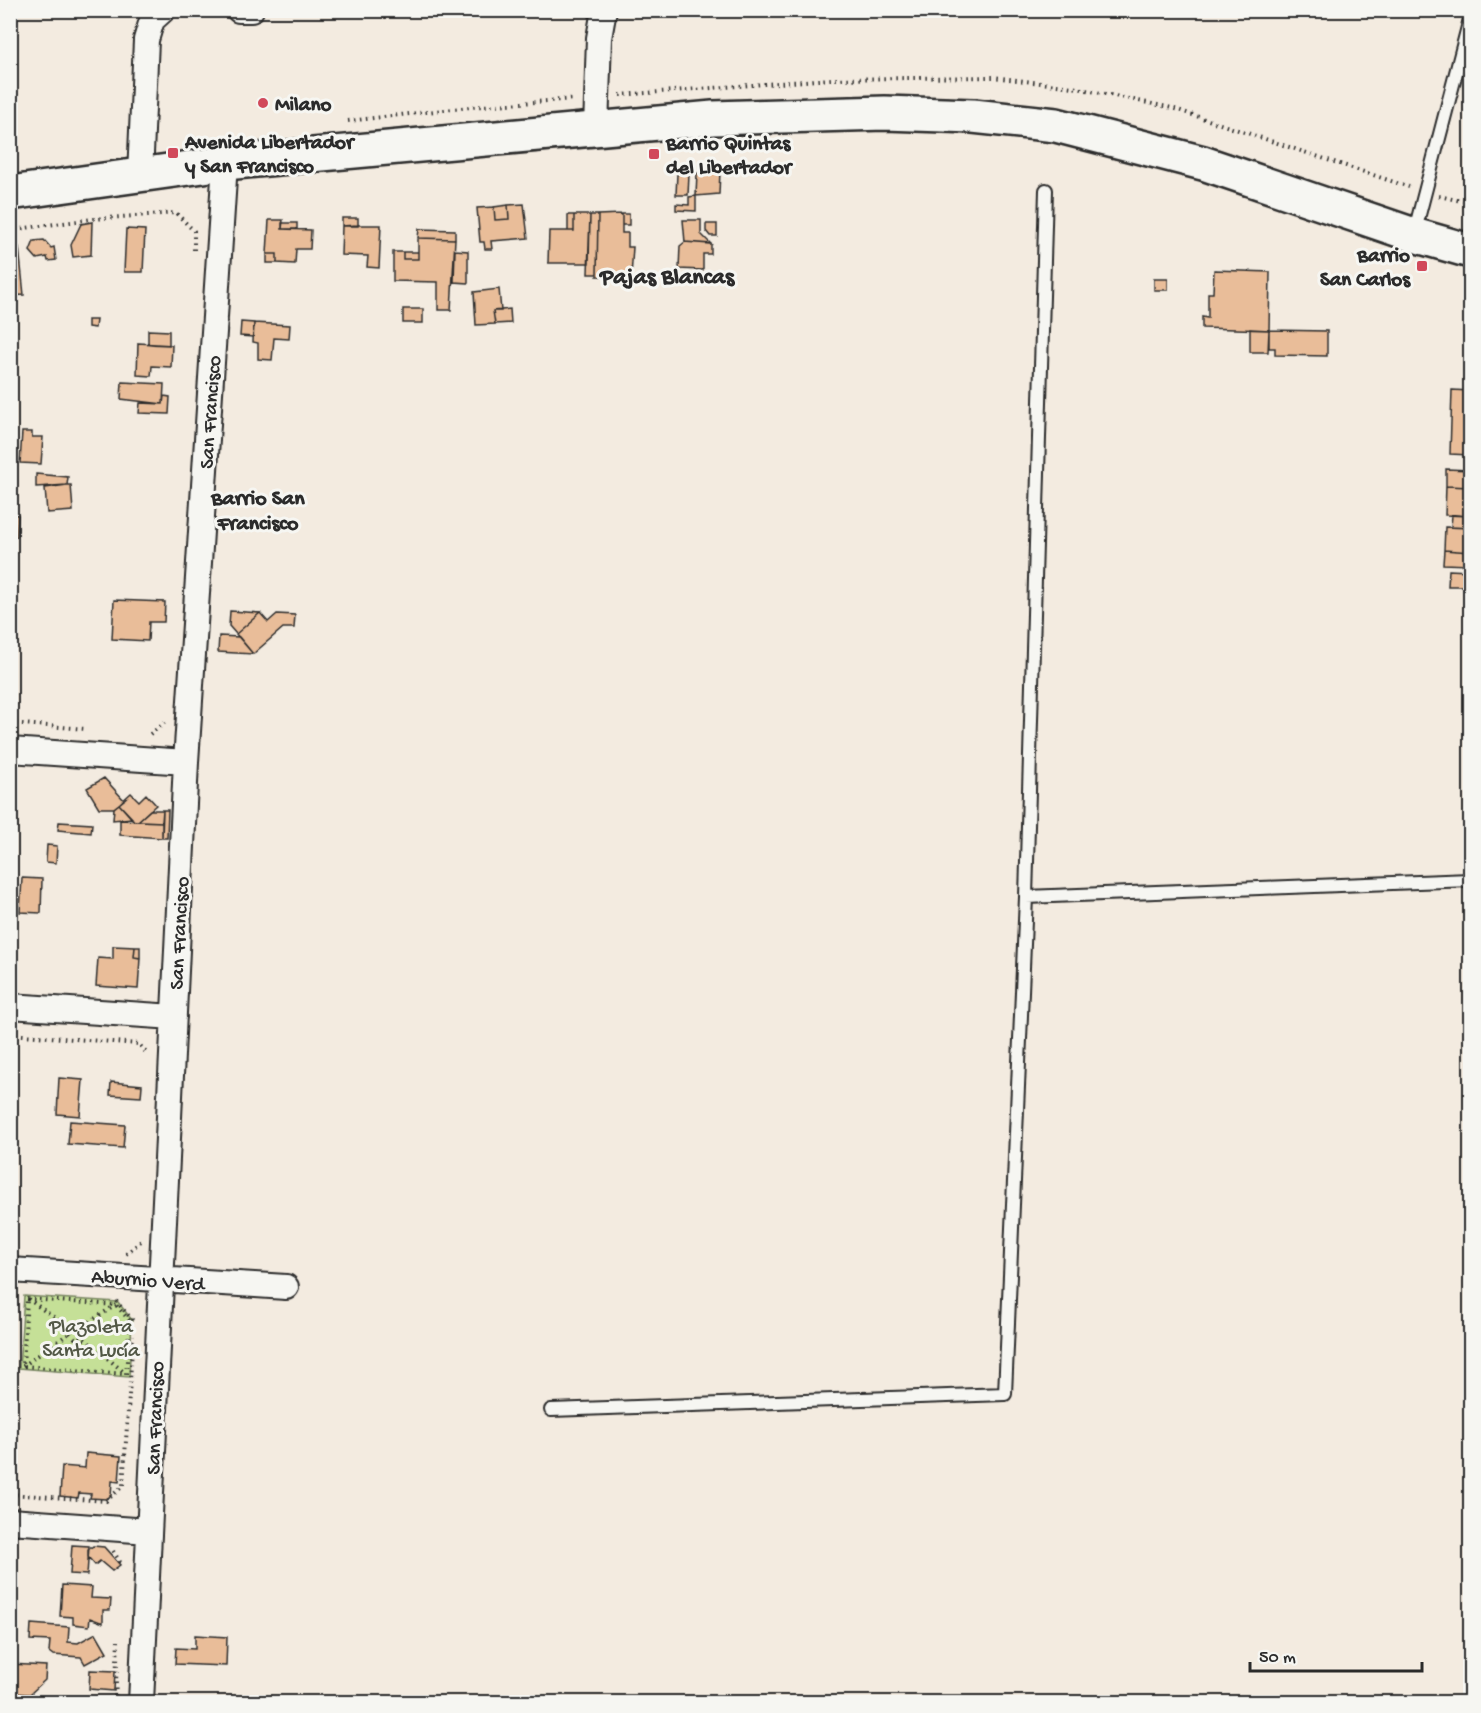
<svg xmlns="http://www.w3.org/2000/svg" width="1481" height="1713" font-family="'Gochi Hand',sans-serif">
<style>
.green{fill:#c5e097;stroke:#788661;stroke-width:1.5}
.building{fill:#e9bd99;stroke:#2b2b2b;stroke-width:1.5}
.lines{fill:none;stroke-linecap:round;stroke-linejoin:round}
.service-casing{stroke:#2b2b2b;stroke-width:16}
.minor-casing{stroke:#2b2b2b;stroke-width:28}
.secondary-casing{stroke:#2b2b2b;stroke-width:38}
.path{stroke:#2b2b2b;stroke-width:4;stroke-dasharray:1.5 4.5;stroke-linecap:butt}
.service{stroke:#f6f6f2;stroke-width:12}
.minor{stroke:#f6f6f2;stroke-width:24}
.secondary{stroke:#f6f6f2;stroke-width:33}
.poi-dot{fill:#d1495b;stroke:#f6f6f2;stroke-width:2}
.labels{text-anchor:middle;stroke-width:6;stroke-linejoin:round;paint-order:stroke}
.poi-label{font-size:21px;font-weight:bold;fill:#2b2b2b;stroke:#f6f6f2;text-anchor:start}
.street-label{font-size:21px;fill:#2b2b2b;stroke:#f6f6f2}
.park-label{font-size:21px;fill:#525846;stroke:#f6f6f2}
.neighbourhood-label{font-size:22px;font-weight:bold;fill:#2b2b2b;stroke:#f6f6f2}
.quarter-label{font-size:24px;font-weight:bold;fill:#2b2b2b;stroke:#f6f6f2}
</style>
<rect width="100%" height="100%" fill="#f3ebe0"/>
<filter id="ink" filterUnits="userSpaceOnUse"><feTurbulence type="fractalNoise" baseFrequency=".0167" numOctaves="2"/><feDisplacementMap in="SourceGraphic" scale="12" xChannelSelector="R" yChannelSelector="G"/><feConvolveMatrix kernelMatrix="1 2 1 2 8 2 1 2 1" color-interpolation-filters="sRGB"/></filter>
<g filter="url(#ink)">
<path class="green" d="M 24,1296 L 118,1302 L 132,1320 L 129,1377 L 19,1368 Z"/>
<path class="building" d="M 720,171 L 719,194 L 696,196 L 697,173 Z
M 677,174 L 689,174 L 688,195 L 676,195 Z
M 696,196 L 696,211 L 676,210 L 676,204 L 689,205 L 689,197 Z
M 524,204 L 528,238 L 491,241 L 492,249 L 485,249 L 484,242 L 480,242 L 477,208 L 494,207 L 495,220 L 509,219 L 508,205 Z
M 508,205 L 509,219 L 495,220 L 494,207 Z
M 622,214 L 629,214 L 629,225 L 622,225 Z
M 622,214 L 622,233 L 628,233 L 628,247 L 633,247 L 631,277 L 597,276 L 598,215 Z
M 568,215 L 574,215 L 574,231 L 568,231 Z
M 574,215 L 590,215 L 589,263 L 548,263 L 549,231 L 574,231 Z
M 590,215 L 598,215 L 597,274 L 588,274 Z
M 342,218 L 358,218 L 358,226 L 342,226 Z
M 269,220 L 283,220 L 282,229 L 311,230 L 310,249 L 296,249 L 295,264 L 277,263 L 277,254 L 267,254 Z
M 683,220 L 701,220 L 701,234 L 711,244 L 685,242 Z
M 92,222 L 91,255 L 73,257 L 71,245 L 81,224 Z
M 282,223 L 297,223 L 297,229 L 282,229 Z
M 706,224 L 717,224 L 717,236 L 710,236 L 706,231 Z
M 358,225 L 381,225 L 379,268 L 367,267 L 368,256 L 341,255 L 342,226 Z
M 126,229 L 145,230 L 143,272 L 124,272 Z
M 419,229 L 455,230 L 455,239 L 418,238 Z
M 418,238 L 455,239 L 451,310 L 438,310 L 438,282 L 393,281 L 393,252 L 403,252 L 403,259 L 418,259 Z
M 44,240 L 51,248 L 54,247 L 56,260 L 48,261 L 47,257 L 37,259 L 30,251 L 34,241 Z
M 685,242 L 711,244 L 711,254 L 703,254 L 703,270 L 679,269 L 680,246 Z
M 19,247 L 24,295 L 10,296 L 10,248 Z
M 455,250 L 468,251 L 468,283 L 454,282 Z
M 403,252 L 418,252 L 418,259 L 403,259 Z
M 267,254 L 277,254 L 277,263 L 267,263 Z
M 1214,270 L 1270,272 L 1269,330 L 1202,328 L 1202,317 L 1208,318 L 1208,293 L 1213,293 Z
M 1154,279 L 1168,279 L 1168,290 L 1154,290 Z
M 499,289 L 501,311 L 493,311 L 495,324 L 476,325 L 474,292 Z
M 403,309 L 423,309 L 423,323 L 403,323 Z
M 510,309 L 511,323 L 495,324 L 493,311 Z
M 88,320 L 96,320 L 95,328 L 88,327 Z
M 241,322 L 254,323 L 253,337 L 240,336 Z
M 254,323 L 290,325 L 289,339 L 274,338 L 272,360 L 258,359 L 258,343 L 253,342 Z
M 1250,329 L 1269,330 L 1268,352 L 1250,352 Z
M 148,330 L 169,331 L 169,345 L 148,344 Z
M 1269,330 L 1327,331 L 1327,356 L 1275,355 L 1275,348 L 1269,348 Z
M 138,343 L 172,345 L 171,367 L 152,366 L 151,376 L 137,375 Z
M 122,382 L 164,384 L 163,404 L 121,399 Z
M 1452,390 L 1470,391 L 1470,455 L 1450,454 Z
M 164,396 L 170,397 L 169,414 L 139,413 L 140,403 L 163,404 Z
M 22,432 L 32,432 L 32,437 L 43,437 L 41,464 L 20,463 Z
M 1446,469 L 1470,470 L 1470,487 L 1446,486 Z
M 36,474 L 68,477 L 67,485 L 36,487 Z
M 67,485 L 71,485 L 73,511 L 47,513 L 45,488 Z
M 1446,486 L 1470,487 L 1470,516 L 1445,515 Z
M 10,514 L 18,515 L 17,537 L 10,537 Z
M 1452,515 L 1470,516 L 1470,528 L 1451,527 Z
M 1445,527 L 1470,528 L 1470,552 L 1444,550 Z
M 1444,550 L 1470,552 L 1470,565 L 1443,564 Z
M 1449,570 L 1468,571 L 1467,586 L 1448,586 Z
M 114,600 L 165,602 L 164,622 L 149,622 L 148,641 L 112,639 Z
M 230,611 L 260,613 L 236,634 L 229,626 Z
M 260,613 L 268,622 L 277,614 L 295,615 L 294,628 L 283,628 L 253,654 L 236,634 Z
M 219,636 L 239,637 L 253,654 L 218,652 Z
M 104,778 L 124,800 L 114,808 L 99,808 L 87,788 Z
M 131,793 L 139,801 L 146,794 L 156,805 L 138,821 L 134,821 L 119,804 Z
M 119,804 L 132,818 L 113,820 L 114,808 Z
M 150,810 L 163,810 L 162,822 L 138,821 Z
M 163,810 L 168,810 L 167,838 L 162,838 Z
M 120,820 L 162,822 L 162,838 L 120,835 Z
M 59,822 L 92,824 L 91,833 L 58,830 Z
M 47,845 L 57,846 L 56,863 L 46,862 Z
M 22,878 L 42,879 L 41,913 L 20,912 Z
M 113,946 L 135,947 L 134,957 L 140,958 L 138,989 L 96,986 L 98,958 L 113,959 Z
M 135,947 L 140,947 L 140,958 L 134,957 Z
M 59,1078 L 83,1080 L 80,1116 L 57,1114 Z
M 111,1082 L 142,1085 L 141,1097 L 110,1095 Z
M 70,1121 L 125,1125 L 123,1148 L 68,1144 Z
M 86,1453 L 121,1456 L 119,1482 L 112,1481 L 111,1496 L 106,1499 L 90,1498 L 91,1494 L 79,1493 L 78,1498 L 60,1496 L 62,1466 L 85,1468 Z
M 72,1545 L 89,1546 L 87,1575 L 70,1574 Z
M 93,1546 L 104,1547 L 120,1565 L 112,1571 L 100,1561 L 95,1565 L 88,1557 L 88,1550 Z
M 62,1585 L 92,1587 L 91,1598 L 111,1599 L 110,1610 L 103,1610 L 103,1623 L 90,1618 L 89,1626 L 73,1624 L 73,1617 L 60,1616 Z
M 31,1624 L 69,1627 L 68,1642 L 78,1643 L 96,1633 L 107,1652 L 85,1664 L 81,1657 L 53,1655 L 49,1652 L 50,1641 L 30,1640 Z
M 195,1635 L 227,1637 L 226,1666 L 175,1664 L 176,1648 L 195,1649 Z
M 10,1664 L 46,1666 L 45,1680 L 30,1694 L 10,1693 Z
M 90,1670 L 115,1671 L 114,1691 L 89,1689 Z"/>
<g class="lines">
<g class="service-casing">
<path id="service" d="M 1414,234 L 1470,19
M 1026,897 L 1470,880
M 551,1410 L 1005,1394 L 1026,897 L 1046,190"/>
</g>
<g class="minor-casing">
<path id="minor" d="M 239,10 L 251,10
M 596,129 L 599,38 L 604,10
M 140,176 L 146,40 L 152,20 L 163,10
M 10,750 L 186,762
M 10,1006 L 174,1017
M 10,1270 L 286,1287
M 10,1521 L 149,1531
M 141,1702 L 186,762 L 225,163"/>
</g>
<g class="secondary-casing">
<path id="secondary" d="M 10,193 L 225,163 L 713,118 L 885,113 L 973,116 L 1056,125 L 1203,163 L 1414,235 L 1470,251"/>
</g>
<path class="path" d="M 620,95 L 831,79 L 993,77 L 1072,87 L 1172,108 L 1409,187
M 348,121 L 470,107 L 574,99
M 1439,196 L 1470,203
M 10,230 L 93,219 L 176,213 L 194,231 L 194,254
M 10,723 L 86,729
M 150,734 L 165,723
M 10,1034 L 139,1044 L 148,1055
M 126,1254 L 141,1241
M 27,1299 L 116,1305 L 130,1321 L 126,1374 L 23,1366 Z
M 28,1299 L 69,1328
M 116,1301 L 134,1322
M 116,1305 L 80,1328 L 72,1326 L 68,1331 L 75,1338 L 81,1336 L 125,1373
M 23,1366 L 68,1334
M 10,1494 L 106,1501 L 123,1486 L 133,1335
M 113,1551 L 122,1565
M 115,1702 L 118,1641"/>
<use href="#service" class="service"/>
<use href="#minor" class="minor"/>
<use href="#secondary" class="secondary"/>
</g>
</g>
<g class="poi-dot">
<circle cx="263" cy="103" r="6"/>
<rect x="167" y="147" width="12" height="12" rx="3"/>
<rect x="648" y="148" width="12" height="12" rx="3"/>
<rect x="1416" y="260" width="12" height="12" rx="3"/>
</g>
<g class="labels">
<g class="poi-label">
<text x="275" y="110">Milano</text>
<text x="185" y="148">Avenida Libertador<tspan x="185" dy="24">y San Francisco</tspan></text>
<text x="666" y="149">Barrio Quintas<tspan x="666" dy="24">del Libertador</tspan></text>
<text x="1410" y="261" text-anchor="end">Barrio<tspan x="1410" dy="24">San Carlos</tspan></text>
</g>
<g class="street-label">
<text transform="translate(209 412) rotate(-86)" y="7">San Francisco</text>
<text transform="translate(178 933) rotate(-87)" y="7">San Francisco</text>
<text transform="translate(148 1279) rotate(4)" y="7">Aburnio Verd</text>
<text transform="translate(154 1418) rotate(-88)" y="7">San Francisco</text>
</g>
<g class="park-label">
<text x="91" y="1332">Plazoleta<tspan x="91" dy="24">Santa Lucía</tspan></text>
</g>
<g class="neighbourhood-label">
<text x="258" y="504">Barrio San<tspan x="258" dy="25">Francisco</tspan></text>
</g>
<g class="quarter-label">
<text x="667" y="283">Pajas Blancas</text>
</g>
</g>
<rect width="1481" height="1713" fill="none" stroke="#f6f6f2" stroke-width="36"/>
<rect x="18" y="18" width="1445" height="1677" fill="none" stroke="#2b2b2b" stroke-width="2" filter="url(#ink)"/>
<path d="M1250 1662v9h172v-9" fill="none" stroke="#2b2b2b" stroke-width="3"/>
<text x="1259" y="1662" font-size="18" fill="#2b2b2b" stroke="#f6f6f2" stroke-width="4.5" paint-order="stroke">50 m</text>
</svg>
